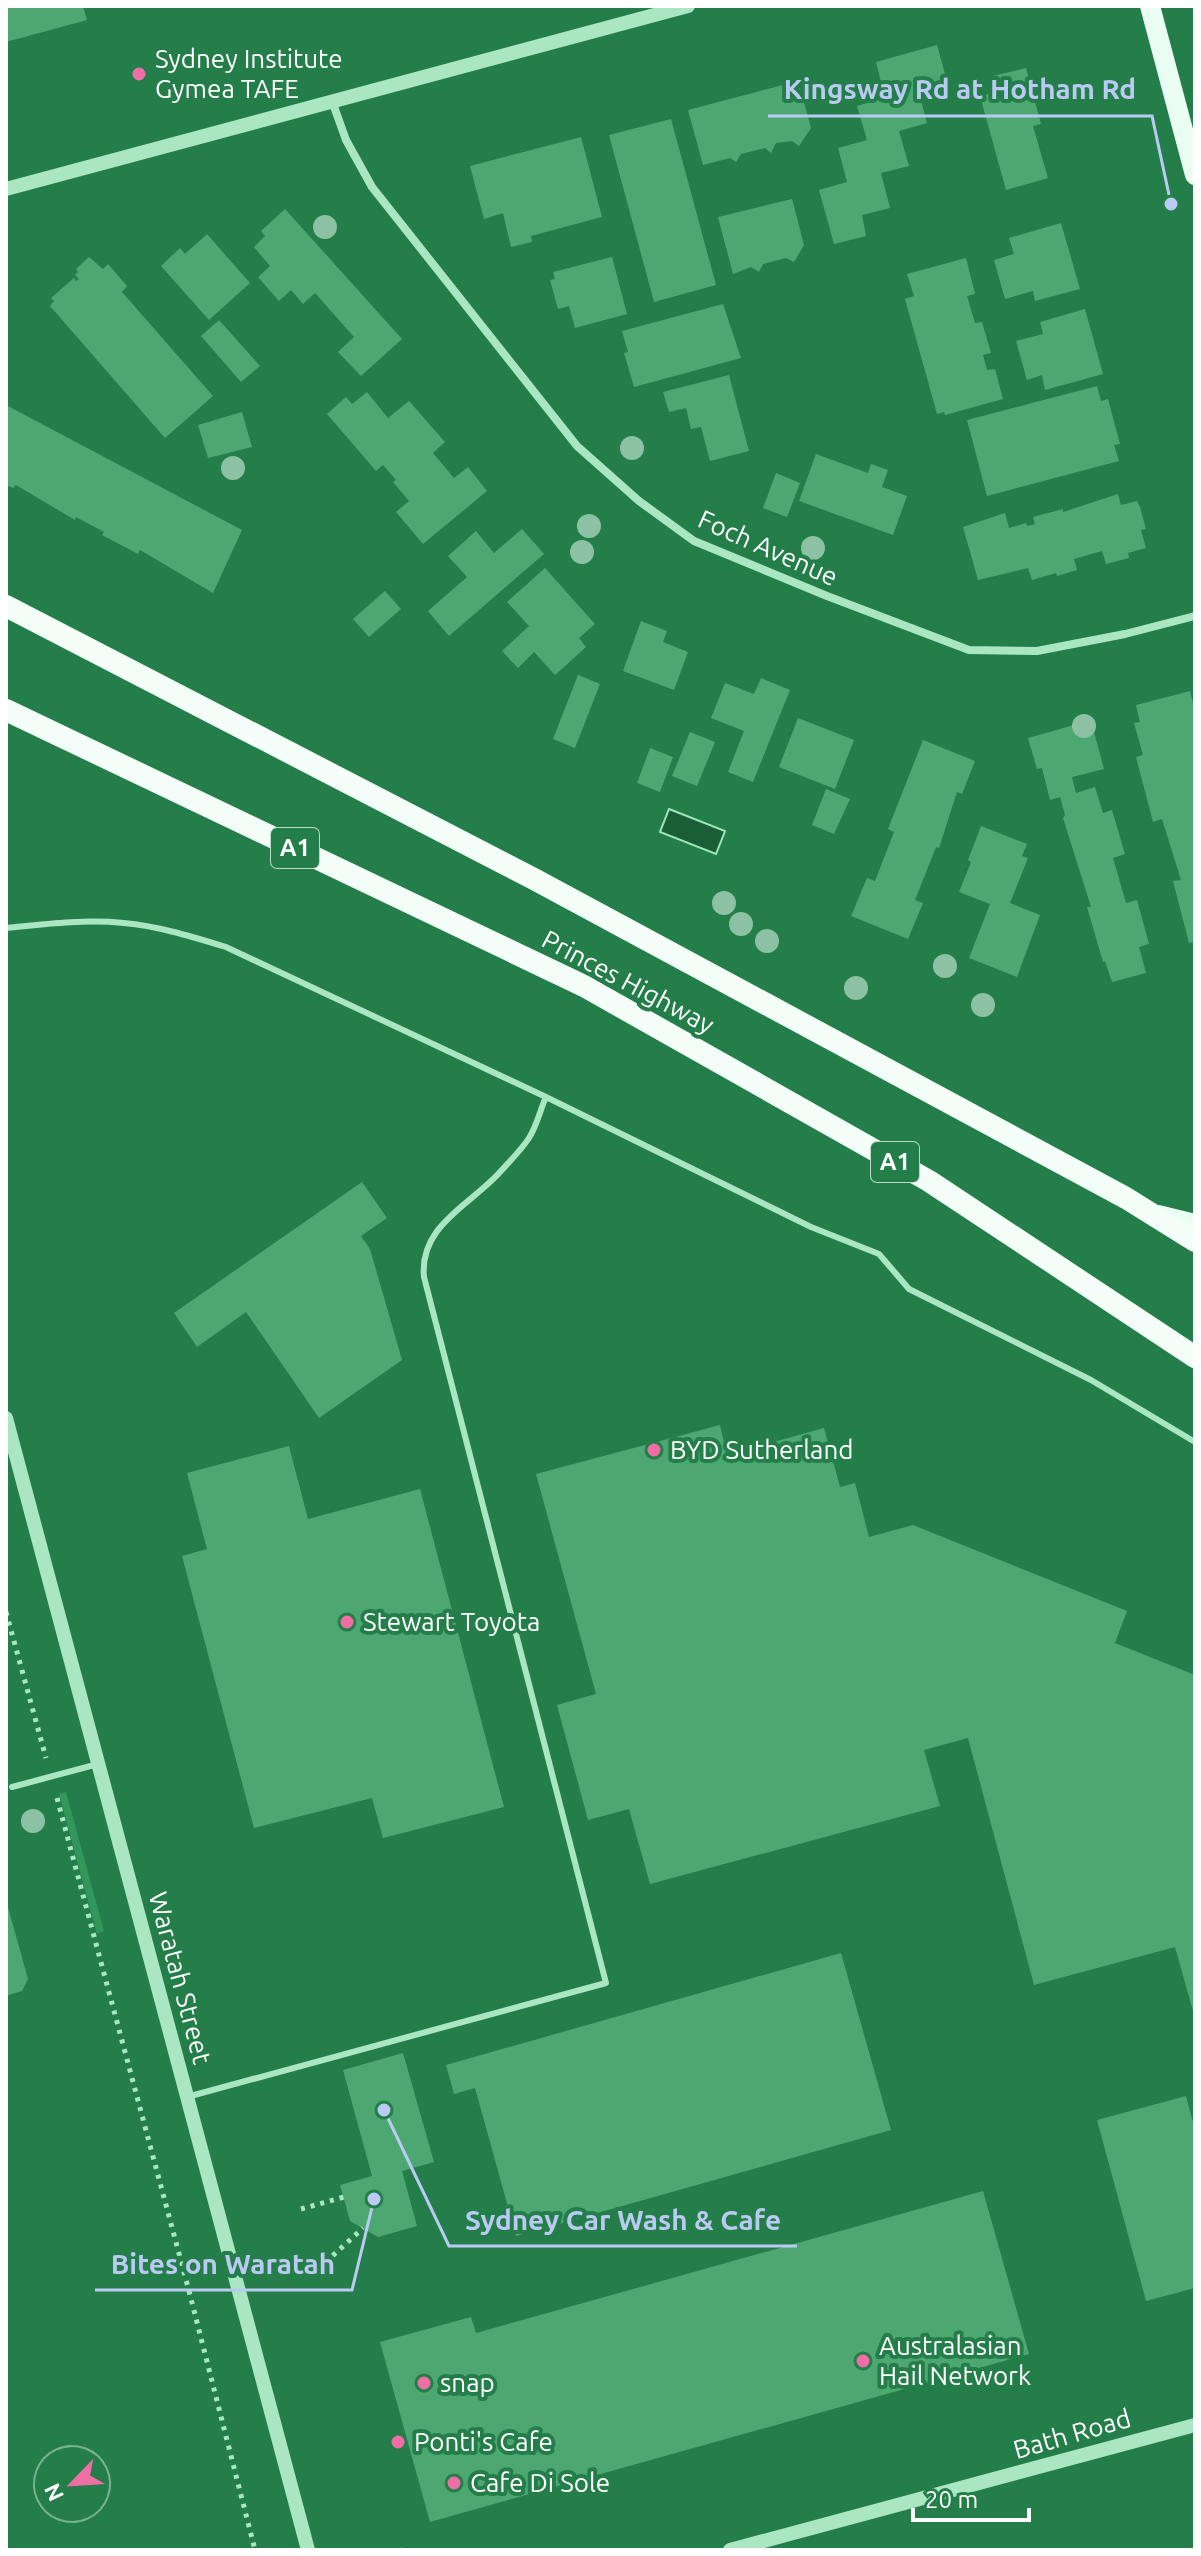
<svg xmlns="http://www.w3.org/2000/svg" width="1201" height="2556" font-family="Ubuntu,sans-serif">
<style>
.green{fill:#32975b}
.water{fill:#195e37;stroke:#9ee6ba;stroke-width:2}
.building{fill:#4da771}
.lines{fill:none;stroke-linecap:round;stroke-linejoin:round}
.path{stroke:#aae6c2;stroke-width:5;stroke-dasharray:4 6;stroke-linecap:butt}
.service{stroke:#aae6c2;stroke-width:6}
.minor{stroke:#aae6c2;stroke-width:8}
.tertiary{stroke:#aae6c2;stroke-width:14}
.primary{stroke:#eafdf3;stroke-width:20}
.trunk{stroke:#f4fef9;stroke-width:22}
.tree{fill:#8cc2a3}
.poi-dot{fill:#ef6ea6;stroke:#247e4a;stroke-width:3}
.labels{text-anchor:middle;stroke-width:8;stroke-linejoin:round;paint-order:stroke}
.shield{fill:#247e4a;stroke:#bdd8c9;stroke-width:2}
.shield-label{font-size:24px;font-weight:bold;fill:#fff}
.poi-label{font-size:26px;fill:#fff;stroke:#247e4a;text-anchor:start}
.street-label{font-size:26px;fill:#fff;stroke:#247e4a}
.leader{fill:none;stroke:#bbcaf3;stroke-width:3}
.callout-dot{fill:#bbcaf3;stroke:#247e4a;stroke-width:3}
.callout-label{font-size:28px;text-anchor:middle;font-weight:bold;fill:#bbcaf3;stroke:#247e4a;stroke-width:8;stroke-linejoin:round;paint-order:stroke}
</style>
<rect width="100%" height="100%" fill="#247e4a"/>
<path class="green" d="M 66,1792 L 104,1931 L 97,1934 L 59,1794 Z"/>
<path class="water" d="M 669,809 L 725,831 L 716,854 L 660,832 Z"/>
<path class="building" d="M 6,6 L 83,6 L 87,20 L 6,42 Z
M 937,45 L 947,81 L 918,89 L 927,123 L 899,131 L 909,166 L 881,173 L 890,208 L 862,215 L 866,236 L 834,244 L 819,190 L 847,182 L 838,148 L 867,140 L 857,106 L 885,98 L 876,62 Z
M 1026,68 L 1041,124 L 1033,126 L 1048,178 L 1006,190 L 980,96 L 997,92 L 993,76 Z
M 798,81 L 811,128 L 799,146 L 792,141 L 776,143 L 771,153 L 765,148 L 741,154 L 736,162 L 730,158 L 703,165 L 688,110 Z
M 671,119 L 716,285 L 654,302 L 609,135 Z
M 581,137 L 602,217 L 531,236 L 532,242 L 511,247 L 503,213 L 484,219 L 470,166 Z
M 792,199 L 804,245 L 794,262 L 786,258 L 763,264 L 759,272 L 751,267 L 733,274 L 718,217 Z
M 285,209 L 402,339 L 361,376 L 338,352 L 354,337 L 315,293 L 303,304 L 291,290 L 279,301 L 258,277 L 270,266 L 254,247 L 265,236 L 261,231 Z
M 1061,223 L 1080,289 L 1035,301 L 1033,291 L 1005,299 L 994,260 L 1014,254 L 1009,238 Z
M 207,234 L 250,283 L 209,320 L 161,266 L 180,248 L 185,254 Z
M 89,257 L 103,269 L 108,264 L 127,286 L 122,292 L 213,396 L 165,438 L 50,306 L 54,301 L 51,298 L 74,278 L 76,281 L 79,279 L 75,275 L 78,272 L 76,269 Z
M 612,257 L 627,314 L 575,328 L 569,306 L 558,309 L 550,280 L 555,279 L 553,272 Z
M 966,258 L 975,294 L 967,296 L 975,323 L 982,322 L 991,353 L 983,355 L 987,370 L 995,369 L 1003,399 L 945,415 L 944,412 L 937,414 L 905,299 L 914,296 L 907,274 Z
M 723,304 L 741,358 L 634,387 L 624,353 L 628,352 L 622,331 Z
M 1085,309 L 1103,374 L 1045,390 L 1042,375 L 1027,380 L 1016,341 L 1043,334 L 1040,322 Z
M 219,320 L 260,366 L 241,382 L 201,336 Z
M 729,375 L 749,451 L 710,461 L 701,427 L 691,429 L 686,408 L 669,412 L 663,392 Z
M 1097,386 L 1101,401 L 1108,399 L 1120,444 L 1114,445 L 1119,461 L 987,496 L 967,420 Z
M 367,392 L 388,418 L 409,401 L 445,442 L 433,453 L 454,478 L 468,467 L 487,491 L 423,544 L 396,512 L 409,501 L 393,482 L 396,480 L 383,465 L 376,471 L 327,414 L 346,397 L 352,404 Z
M 6,405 L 242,530 L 213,593 L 140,550 L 138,554 L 102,535 L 104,532 L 76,517 L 75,520 L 16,485 L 13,488 L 6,485 Z
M 242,412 L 252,447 L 208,458 L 198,425 Z
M 816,454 L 868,473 L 871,464 L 888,470 L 882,487 L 907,496 L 893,535 L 799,501 Z
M 776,473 L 800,483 L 787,517 L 763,508 Z
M 1118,494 L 1121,505 L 1137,501 L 1140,507 L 1146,529 L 1141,530 L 1146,548 L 1128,553 L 1129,558 L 1106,564 L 1102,551 L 1074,559 L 1077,570 L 1057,576 L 1056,573 L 1032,580 L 1028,568 L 978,580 L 963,527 L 1005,513 L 1009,528 L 1026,523 L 1027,526 L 1035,524 L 1033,517 L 1063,509 L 1063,512 Z
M 522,529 L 544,554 L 449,636 L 428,611 L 467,577 L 448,556 L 476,531 L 494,553 Z
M 545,568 L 595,624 L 579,638 L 586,647 L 555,675 L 534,652 L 518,668 L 502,651 L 529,626 L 507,602 Z
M 385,591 L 401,609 L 369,637 L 353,619 Z
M 641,621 L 667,631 L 663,642 L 688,652 L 674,690 L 623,671 Z
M 578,675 L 600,684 L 575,748 L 553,739 Z
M 761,678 L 790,690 L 753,782 L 728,772 L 744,731 L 711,718 L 725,683 L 754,694 Z
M 1190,691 L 1195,710 L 1195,942 L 1189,943 L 1173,881 L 1181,880 L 1162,819 L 1153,822 L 1136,757 L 1143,755 L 1134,723 L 1140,722 L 1136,705 Z
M 798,718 L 854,740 L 835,789 L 779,767 Z
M 1074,725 L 1077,736 L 1094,732 L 1104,769 L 1072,777 L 1076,793 L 1095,787 L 1103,813 L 1112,810 L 1125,854 L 1113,858 L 1126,903 L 1137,900 L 1149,944 L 1139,947 L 1146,973 L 1112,982 L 1105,961 L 1103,962 L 1087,907 L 1091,907 L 1063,818 L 1065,815 L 1060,797 L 1050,800 L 1042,768 L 1037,769 L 1028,738 Z
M 690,732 L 715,742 L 697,786 L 672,776 Z
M 923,740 L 975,761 L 962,794 L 957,792 L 939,848 L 936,847 L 915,900 L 923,903 L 908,939 L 851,916 L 867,878 L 875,881 L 894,832 L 888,829 Z
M 650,748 L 673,757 L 660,792 L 637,783 Z
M 826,789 L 850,799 L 834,834 L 812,825 Z
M 981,826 L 1027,844 L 1022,856 L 1028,858 L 1010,903 L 1040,915 L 1017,977 L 969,958 L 990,904 L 959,892 L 971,862 L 968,860 Z
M 362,1182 L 387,1218 L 361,1236 L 370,1249 L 402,1360 L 319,1418 L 246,1312 L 197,1347 L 174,1313 Z
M 720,1425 L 727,1455 L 824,1428 L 840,1487 L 855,1483 L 869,1537 L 913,1525 L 1127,1611 L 1115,1643 L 1195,1675 L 1195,2018 L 1175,1947 L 1034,1985 L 968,1738 L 924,1750 L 940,1806 L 650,1884 L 629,1809 L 588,1820 L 557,1705 L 596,1694 L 536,1474 Z
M 289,1446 L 308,1519 L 420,1489 L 504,1807 L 383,1838 L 372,1798 L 254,1828 L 182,1556 L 207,1549 L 187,1473 Z
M 6,1900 L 28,1979 L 22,1991 L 6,1996 Z
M 841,1953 L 891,2130 L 516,2236 L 475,2088 L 454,2094 L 446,2065 Z
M 403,2053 L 434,2162 L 402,2171 L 417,2226 L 378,2237 L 350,2221 L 340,2185 L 372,2176 L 343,2070 Z
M 1186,2096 L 1195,2130 L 1195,2288 L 1146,2301 L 1097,2120 Z
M 983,2191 L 1029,2354 L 430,2522 L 380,2342 L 471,2317 L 476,2333 Z"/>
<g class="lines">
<path class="path" d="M 6,1612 L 46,1758
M 57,1798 L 189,2291 L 255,2550
M 301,2209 L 344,2197
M 318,2269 L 363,2228
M 401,2550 L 402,2550"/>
<path class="service" d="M 6,928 C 45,924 84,919 124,923 C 158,926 193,937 226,947 L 546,1097 L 811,1227 L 879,1254 L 909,1289 L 1091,1380 L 1195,1442
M 12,1787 L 98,1764
M 187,2097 L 606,1983 L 424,1277 C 419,1225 471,1205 501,1171 C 510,1161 522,1149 529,1138 C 537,1126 540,1110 546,1097"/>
<path class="minor" d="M 332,101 L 346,140 L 372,187 L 577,446 L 639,501 L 694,541 L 827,596 L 969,650 L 1037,651 L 1125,634 L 1195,616"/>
<path class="tertiary" d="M 6,189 L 688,6
M 6,1418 L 308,2550
M 730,2550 L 1195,2425"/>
<path class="primary" d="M 1150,6 L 1195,175
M 1158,1215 L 1195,1224"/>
<path class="trunk" d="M 6,606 L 534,879 L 1126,1198 L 1195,1241
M 6,710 L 584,986 L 929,1181 L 1195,1357"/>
</g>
<g class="tree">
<circle cx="325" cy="227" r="12"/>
<circle cx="632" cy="448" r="12"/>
<circle cx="233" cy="468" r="12"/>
<circle cx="589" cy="526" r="12"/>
<circle cx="813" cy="548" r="12"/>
<circle cx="582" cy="552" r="12"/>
<circle cx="1084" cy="726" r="12"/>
<circle cx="724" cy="903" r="12"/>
<circle cx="741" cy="924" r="12"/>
<circle cx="767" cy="941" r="12"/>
<circle cx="945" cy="966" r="12"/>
<circle cx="856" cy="988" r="12"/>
<circle cx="983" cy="1005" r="12"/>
<circle cx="33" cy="1821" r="12"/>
</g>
<g class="poi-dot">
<circle cx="139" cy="74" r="8"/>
<circle cx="654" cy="1450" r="8"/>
<circle cx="347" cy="1622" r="8"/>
<circle cx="863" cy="2361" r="8"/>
<circle cx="424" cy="2383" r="8"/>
<circle cx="398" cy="2442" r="8"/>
<circle cx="454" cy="2483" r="8"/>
</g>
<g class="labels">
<g class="shield">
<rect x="271" y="828" width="48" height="40" rx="6"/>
<rect x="871" y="1142" width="48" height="40" rx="6"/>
</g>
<g class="shield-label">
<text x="295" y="856">A1</text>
<text x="895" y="1170">A1</text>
</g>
<g class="poi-label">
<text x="155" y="68">Sydney Institute<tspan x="155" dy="30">Gymea TAFE</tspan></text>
<text x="670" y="1459">BYD Sutherland</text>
<text x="363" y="1631">Stewart Toyota</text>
<text x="879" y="2355">Australasian<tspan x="879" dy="30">Hail Network</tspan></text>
<text x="440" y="2392">snap</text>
<text x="414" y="2451">Ponti's Cafe</text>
<text x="470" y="2492">Cafe Di Sole</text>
</g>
<g class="street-label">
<text transform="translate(768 548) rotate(24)" y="9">Foch Avenue</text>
<text transform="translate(628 982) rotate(28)" y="9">Princes Highway</text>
<text transform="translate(180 1978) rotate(75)" y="9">Waratah Street</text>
<text transform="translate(1072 2434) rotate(-16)" y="9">Bath Road</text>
</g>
</g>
<path class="leader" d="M1171 204L1152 116H768M384 2110L449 2246H797M374 2199L352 2290H95"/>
<g class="callout-dot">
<circle cx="1171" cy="204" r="8"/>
<circle cx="384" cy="2110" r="8"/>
<circle cx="374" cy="2199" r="8"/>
</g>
<g class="callout-label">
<text x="960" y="99">Kingsway Rd at Hotham Rd</text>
<text x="623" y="2230">Sydney Car Wash &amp; Cafe</text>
<text x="223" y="2274">Bites on Waratah</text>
</g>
<rect width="1201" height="2556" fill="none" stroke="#ffffff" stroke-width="16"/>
<g transform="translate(72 2484) rotate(245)"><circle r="38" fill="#247e4a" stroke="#7cb292" stroke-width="2"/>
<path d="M0-6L14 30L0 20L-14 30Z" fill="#ef6ea6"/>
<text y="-12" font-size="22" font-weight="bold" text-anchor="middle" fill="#ffffff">N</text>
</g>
<path d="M913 2508v12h116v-12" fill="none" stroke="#ffffff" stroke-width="4"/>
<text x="925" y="2508" font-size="24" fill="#ffffff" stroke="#247e4a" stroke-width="6" paint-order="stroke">20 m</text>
</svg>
